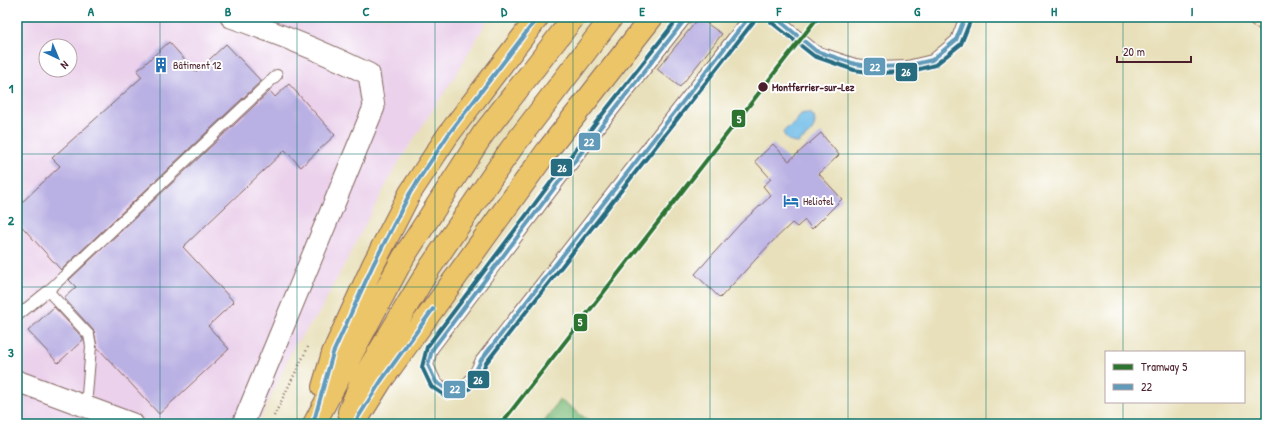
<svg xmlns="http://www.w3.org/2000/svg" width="1283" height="441" font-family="'Patrick Hand',sans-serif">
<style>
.built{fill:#ebd1eb;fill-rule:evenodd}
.forest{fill:#80bd7d;stroke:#656e54}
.water{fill:#6dbbe7;stroke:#5c6d89}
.building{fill:#b9b0e3}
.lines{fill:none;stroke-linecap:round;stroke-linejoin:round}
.lane-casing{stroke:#81635d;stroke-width:12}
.street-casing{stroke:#81635d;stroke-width:23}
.secondary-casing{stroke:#81635d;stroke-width:24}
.primary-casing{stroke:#81635d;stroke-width:24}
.path{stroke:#81635d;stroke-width:2.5;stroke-dasharray:1 3;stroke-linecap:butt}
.lane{stroke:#fff;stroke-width:10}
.street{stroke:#fff;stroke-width:21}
.secondary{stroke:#f7e8c3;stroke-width:22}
.primary{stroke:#ecc569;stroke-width:22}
.bus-1-casing{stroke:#fff;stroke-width:7}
.bus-2-casing{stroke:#fff;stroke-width:7}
.bus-1{stroke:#629bb9;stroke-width:4}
.bus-2{stroke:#286c80;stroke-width:4}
.tram-1-casing{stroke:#fff;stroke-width:7}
.tram-1{stroke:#2d7431;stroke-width:4}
.grid{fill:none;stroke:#0f766e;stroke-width:1;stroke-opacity:0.55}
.stop-dot{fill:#4a1f2b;stroke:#fff;stroke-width:1.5}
.labels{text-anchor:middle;stroke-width:4;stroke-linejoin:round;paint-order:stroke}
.poi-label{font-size:11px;fill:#4a1f2b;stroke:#fff;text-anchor:start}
.stop-label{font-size:11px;font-weight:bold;fill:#4a1f2b;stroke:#fff;text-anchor:start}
.line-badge{stroke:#fff;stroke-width:1.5}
.badge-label{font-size:11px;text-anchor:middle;font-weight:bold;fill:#fff}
.neatline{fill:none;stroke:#0f766e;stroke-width:1.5}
.grid-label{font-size:13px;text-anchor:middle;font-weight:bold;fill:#0f766e}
</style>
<rect width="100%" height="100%" fill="#fff"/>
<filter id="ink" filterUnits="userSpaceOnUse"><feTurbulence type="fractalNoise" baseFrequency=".025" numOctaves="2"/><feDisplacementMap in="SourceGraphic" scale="8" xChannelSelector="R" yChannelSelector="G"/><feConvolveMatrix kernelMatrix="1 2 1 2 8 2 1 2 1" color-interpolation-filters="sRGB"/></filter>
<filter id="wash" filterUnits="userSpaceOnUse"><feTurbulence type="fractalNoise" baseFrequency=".012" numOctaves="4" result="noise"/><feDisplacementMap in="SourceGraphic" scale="16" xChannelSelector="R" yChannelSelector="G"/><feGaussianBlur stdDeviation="0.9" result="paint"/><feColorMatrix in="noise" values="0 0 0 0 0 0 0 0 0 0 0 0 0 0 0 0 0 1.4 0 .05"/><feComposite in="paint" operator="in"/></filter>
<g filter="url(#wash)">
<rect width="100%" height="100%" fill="#e8e0ba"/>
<path class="built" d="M 17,17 L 489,17 L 455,76 L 395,168 L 318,315 L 294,346 L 258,424 L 17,424 ZM 46,46 L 70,46 L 70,70 L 46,70 Z"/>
<path class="forest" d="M 560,399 L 593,424 L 542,424 Z"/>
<path class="water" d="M 806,113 L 811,114 L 814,117 C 818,129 807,136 798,143 C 790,143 786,140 783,132 L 783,131 L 795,123 L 801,114 Z"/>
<g id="blocks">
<path class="building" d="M 699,18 L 722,34 L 680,87 L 657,69 Z
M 169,42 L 196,72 L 226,44 L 261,81 L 61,270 L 17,221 L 17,207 L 60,166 L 52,158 L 142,77 L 137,71 Z
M 289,84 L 335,135 L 301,167 L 285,150 L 183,247 L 234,302 L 208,326 L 229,349 L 159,414 L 97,347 L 94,331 L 64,298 L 76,287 L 69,280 L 270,91 L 275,97 Z
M 821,133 L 839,155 L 819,174 L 842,199 L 812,229 L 805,220 L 797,227 L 792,223 L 770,244 L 720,298 L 695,274 L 741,223 L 771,196 L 763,186 L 771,179 L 755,161 L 773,144 L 789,161 Z
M 54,307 L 83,338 L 83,340 L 58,363 L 28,331 Z"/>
</g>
</g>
<g filter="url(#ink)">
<use href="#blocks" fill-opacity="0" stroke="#81635d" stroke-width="1"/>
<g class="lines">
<g class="lane-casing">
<path id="lane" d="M 687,17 L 599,129 L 432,350 L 428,365 L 436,382 L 449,391 C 468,388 473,377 481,360 L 749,17
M 775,17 L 816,51 L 855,64 L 876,67 L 907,66 L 932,60 L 956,40 L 965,17
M 48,291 L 89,335 L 91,346 L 86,407
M 17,316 L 48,291 L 277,75"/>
</g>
<g class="street-casing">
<path id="street" d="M 231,17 C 279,34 324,52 369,74 L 374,107 L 243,424
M 17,381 L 133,424"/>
</g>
<g class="secondary-casing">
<path id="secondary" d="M 1259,17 L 1266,19"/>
</g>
<g class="primary-casing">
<path id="primary" d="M 323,387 L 333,353 L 373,265 L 410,193 L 448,135 L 538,17
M 349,412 L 362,380 L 429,269 L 511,149 L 612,17
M 314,424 L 403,258 L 483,134 L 574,17
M 354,424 L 381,381 L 547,151 L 652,17"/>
</g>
<path class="path" d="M 993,17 L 1010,19 L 1014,17
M 274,416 L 309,345"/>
<use href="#lane" class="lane"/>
<use href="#street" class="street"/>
<use href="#secondary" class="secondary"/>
<use href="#primary" class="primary"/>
<g class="bus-1-casing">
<path id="bus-1" d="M 687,17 L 599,129 L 432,350 L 428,365 L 436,382 L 449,391 C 467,387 474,376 481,360 L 749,17
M 775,17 L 816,51 L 855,64 L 876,67 L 907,66 L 932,60 L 956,40 L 965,17
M 313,424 L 333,353 L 373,265 L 410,193 L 448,135 L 538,17
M 354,424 L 381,381 L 433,309"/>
</g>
<g class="bus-2-casing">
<path id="bus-2" d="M 679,17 L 594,125 L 427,347 L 422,367 L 431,386 L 447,397 L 457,395 L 469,389 L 478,380 L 486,363 L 754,21
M 771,22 L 814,56 L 854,70 L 876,73 L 908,72 L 935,65 L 961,44 L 971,19"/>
</g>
<use href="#bus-1" class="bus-1"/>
<use href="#bus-2" class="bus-2"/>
<g class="tram-1-casing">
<path id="tram-1" d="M 501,424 L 818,17"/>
</g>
<use href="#tram-1" class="tram-1"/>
</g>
</g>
<path class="grid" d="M 160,17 L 160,424M 297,17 L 297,424M 435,17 L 435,424M 573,17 L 573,424M 710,17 L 710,424M 848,17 L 848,424M 986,17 L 986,424M 1123,17 L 1123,352M 17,154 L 1266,154M 17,287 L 1266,287M 1123,402 L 1123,424"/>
<defs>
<g id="building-bare" transform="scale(1.2)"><path d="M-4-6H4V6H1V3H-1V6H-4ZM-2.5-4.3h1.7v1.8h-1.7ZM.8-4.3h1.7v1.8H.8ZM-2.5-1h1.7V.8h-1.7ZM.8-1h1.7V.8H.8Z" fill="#1f6fb2" stroke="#fff" stroke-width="2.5" paint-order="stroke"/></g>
<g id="hotel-bare" transform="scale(1.2)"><path d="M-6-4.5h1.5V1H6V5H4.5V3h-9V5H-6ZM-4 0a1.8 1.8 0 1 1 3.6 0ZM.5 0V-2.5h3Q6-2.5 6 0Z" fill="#1f6fb2" stroke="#fff" stroke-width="2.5" paint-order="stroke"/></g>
</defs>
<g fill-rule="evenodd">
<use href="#building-bare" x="161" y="65"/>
<use href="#hotel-bare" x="791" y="201"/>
</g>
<circle class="stop-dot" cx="763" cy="87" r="5.5"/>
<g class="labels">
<g class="poi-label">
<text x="173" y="69">Bâtiment 12</text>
<text x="803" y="205">Heliotel</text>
</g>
<g class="stop-label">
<text x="772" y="91">Montferrier-sur-Lez</text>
</g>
</g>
<g class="line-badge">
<rect x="863" y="57" width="23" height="19" rx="4" fill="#629bb9"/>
<rect x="895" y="62" width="23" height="20" rx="4" fill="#286c80"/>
<rect x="731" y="109" width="15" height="19" rx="4" fill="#2d7431"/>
<rect x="578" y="132" width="23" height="19" rx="4" fill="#629bb9"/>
<rect x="550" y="158" width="23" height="19" rx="4" fill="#286c80"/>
<rect x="573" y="313" width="15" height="19" rx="4" fill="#2d7431"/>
<rect x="467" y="370" width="23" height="19" rx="4" fill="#286c80"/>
<rect x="443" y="380" width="23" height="19" rx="4" fill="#629bb9"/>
</g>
<g class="badge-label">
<text x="875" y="71">22</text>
<text x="906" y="76">26</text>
<text x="739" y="123">5</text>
<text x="589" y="146">22</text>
<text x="562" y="172">26</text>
<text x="580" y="326">5</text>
<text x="478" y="384">26</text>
<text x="455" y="393">22</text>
</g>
<rect width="1283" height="441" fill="none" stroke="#fff" stroke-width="44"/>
<rect x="1105" y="351" width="140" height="52" fill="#ffffff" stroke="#b7a5aa"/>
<rect x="1113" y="364" width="20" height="6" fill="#2d7431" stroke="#b7a5aa"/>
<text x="1141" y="371" font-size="12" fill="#4a1f2b">Tramway 5</text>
<rect x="1113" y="384" width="20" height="6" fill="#629bb9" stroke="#b7a5aa"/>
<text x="1141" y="391" font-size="12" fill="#4a1f2b">22</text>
<g transform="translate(58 58) rotate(136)"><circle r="19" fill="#ffffff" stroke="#b7a5aa"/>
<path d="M0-3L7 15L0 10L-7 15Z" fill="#1f6fb2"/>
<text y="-6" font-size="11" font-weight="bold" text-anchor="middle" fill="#4a1f2b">N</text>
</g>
<path d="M1117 56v6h74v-6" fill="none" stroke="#4a1f2b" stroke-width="2"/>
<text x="1123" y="56" font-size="12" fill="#4a1f2b" stroke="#ffffff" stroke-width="3" paint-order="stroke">20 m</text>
<rect x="22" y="22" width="1239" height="397" class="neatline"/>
<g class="grid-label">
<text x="91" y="16">A</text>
<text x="228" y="16">B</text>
<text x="366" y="16">C</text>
<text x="504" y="16">D</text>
<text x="642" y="16">E</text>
<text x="779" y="16">F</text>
<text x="917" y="16">G</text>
<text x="1054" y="16">H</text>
<text x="1192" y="16">I</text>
<text x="11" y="93">1</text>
<text x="11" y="225">2</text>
<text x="11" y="357">3</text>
</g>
</svg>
